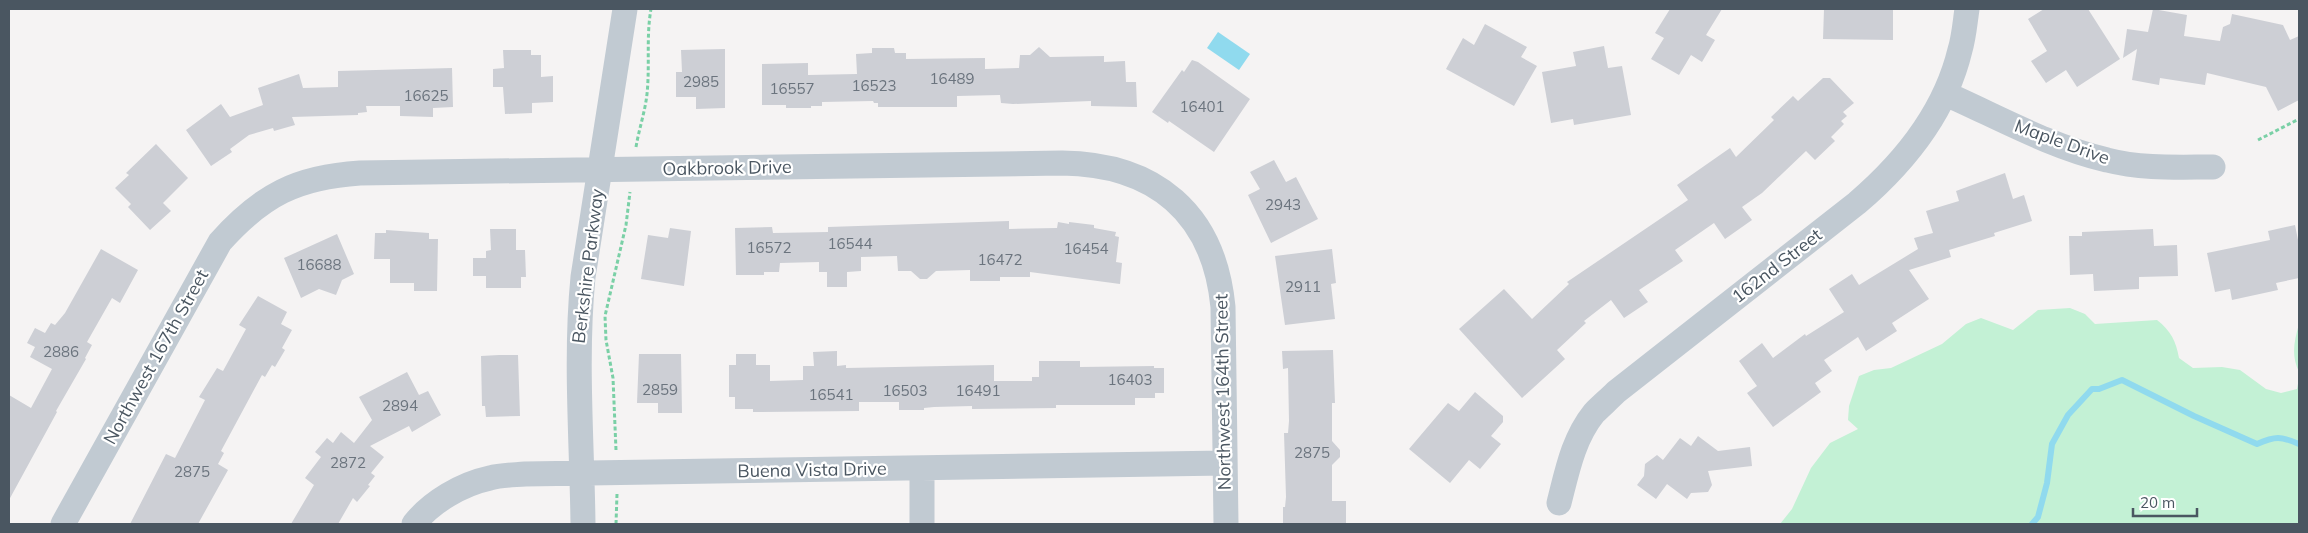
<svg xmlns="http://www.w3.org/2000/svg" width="2308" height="533" font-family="Mulish,sans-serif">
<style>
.green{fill:#c3f1d5}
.water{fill:#90daee}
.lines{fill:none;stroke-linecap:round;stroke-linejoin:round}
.stream{stroke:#90daee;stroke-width:6}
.building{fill:#cdcfd5}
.path{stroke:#7ad0a6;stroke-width:3;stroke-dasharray:4 2.5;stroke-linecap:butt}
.street{stroke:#c1cad2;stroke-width:25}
.labels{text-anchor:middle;stroke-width:4.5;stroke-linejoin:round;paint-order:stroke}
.number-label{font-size:15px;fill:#6b747e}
.street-label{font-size:18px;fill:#4a5661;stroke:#fff}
</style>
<rect width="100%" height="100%" fill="#f5f3f3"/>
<path class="green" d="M 2070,308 L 2085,314 L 2095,324 L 2157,320 C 2171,331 2176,341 2179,358 L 2193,368 L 2222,367 L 2240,370 L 2266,389 L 2281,393 L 2297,389 L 2299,378 L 2299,524 L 1780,524 L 1792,509 L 1811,468 L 1830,443 L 1858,429 L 1848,420 L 1849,406 L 1859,376 L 1874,370 L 1891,368 L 1942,344 L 1966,324 L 1981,318 L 2013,330 L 2038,310 Z
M 2299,324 L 2299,372 C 2291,355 2294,342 2299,324 Z"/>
<path class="water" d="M 1218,32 L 1250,54 L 1239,70 L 1207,48 Z"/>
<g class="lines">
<path class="stream" d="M 2032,524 L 2038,517 L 2047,483 L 2052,444 L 2068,415 L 2092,389 L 2099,389 L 2122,380 L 2194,416 L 2257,444 C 2275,436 2281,436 2299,444"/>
</g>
<path class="building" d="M 1670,9 L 1722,9 L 1706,35 L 1715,40 L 1702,62 L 1691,55 L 1679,75 L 1651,59 L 1664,38 L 1655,33 Z
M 1824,9 L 1893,9 L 1893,40 L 1823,39 Z
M 2044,9 L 2088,9 L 2120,59 L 2077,87 L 2066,70 L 2046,83 L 2031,61 L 2047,51 L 2028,19 Z
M 2153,9 L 2187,15 L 2184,36 L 2220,41 L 2223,27 L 2230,24 L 2232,14 L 2283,25 L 2290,40 L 2299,36 L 2299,100 L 2278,111 L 2266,87 L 2207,73 L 2205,85 L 2160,78 L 2159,85 L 2132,80 L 2137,49 L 2123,58 L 2127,29 L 2148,32 Z
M 1485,24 L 1527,47 L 1521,57 L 1537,66 L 1514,106 L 1446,69 L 1463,38 L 1474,45 Z
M 1604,46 L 1608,68 L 1622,66 L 1631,115 L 1574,125 L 1573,119 L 1551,123 L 1542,72 L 1576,66 L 1573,52 Z
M 1039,47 L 1050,57 L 1104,56 L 1104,62 L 1125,61 L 1126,82 L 1136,82 L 1137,107 L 1091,106 L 1091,101 L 1013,104 L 1001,103 L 1000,95 L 957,96 L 957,107 L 878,107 L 878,103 L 874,103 L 873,101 L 822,102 L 822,106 L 811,106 L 811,108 L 786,108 L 786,105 L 762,105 L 762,64 L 808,63 L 808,75 L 857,74 L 856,54 L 872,53 L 872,48 L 894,48 L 895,53 L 906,53 L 906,59 L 985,58 L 985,69 L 1019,68 L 1020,55 L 1030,55 Z
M 725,49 L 725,108 L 696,109 L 696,97 L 676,97 L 676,72 L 682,72 L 681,50 Z
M 503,50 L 531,50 L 531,55 L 541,55 L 541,77 L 553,76 L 553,102 L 532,103 L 532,113 L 505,114 L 503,87 L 493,87 L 493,69 L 504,68 Z
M 1192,60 L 1198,62 L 1250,99 L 1214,152 L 1169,121 L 1168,123 L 1152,112 L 1182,70 L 1184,72 Z
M 452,68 L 453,107 L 433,108 L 433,117 L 400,116 L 400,106 L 366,106 L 367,112 L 358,113 L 358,115 L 292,117 L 295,125 L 274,131 L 273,128 L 249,135 L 230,149 L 232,152 L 211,166 L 186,130 L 221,104 L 230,117 L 263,105 L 258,88 L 299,74 L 303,88 L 338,87 L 338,71 Z
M 1823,78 L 1830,78 L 1854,103 L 1843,112 L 1847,116 L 1841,121 L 1844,124 L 1831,137 L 1835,141 L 1815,160 L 1806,151 L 1762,193 L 1742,207 L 1752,220 L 1725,239 L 1714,223 L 1675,250 L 1683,261 L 1639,290 L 1648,302 L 1624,318 L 1611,300 L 1584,321 L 1586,323 L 1557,350 L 1565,359 L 1522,398 L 1459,329 L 1504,289 L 1532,319 L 1569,284 L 1567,282 L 1688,200 L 1677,185 L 1730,148 L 1736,157 L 1774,120 L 1771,117 L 1793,96 L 1798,101 Z
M 156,144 L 188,178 L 163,203 L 171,211 L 150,230 L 128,207 L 131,204 L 115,188 L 129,175 L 126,173 Z
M 1274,160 L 1286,182 L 1296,177 L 1318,219 L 1271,243 L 1248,195 L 1260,189 L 1250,172 Z
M 2005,173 L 2013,199 L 2024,195 L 2032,221 L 1994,233 L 1995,236 L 1949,250 L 1951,257 L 1909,270 L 1929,299 L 1892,323 L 1897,331 L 1866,351 L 1858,337 L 1824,360 L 1832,371 L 1815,383 L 1821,392 L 1773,427 L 1747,393 L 1757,386 L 1739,361 L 1762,343 L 1773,358 L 1805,334 L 1806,336 L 1844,312 L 1829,289 L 1852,274 L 1859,285 L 1918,249 L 1914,238 L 1933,233 L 1926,211 L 1959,201 L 1956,191 Z
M 1009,221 L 1009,229 L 1057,228 L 1058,222 L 1069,224 L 1069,222 L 1094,225 L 1094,228 L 1116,232 L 1115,236 L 1119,237 L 1116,262 L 1122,263 L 1120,284 L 1030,272 L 1030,277 L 1000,277 L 1000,281 L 970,281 L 970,270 L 936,271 L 927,279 L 920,279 L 911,271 L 898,271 L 897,256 L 861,257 L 861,271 L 847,272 L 847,287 L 827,287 L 827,272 L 819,272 L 819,262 L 780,263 L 779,272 L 764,272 L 764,275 L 736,275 L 735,228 L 772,227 L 773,233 L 828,232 L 828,227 Z
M 2295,225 L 2299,245 L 2299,278 L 2276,283 L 2278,290 L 2232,300 L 2230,289 L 2215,292 L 2207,253 L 2270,240 L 2268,231 Z
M 670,228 L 691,231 L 684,286 L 641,279 L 648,235 L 668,238 Z
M 490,229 L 516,229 L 516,250 L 525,250 L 526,277 L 521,277 L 521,288 L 486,288 L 486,276 L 473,276 L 473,258 L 486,258 L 486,251 L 491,250 Z
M 2153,229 L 2154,246 L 2177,245 L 2178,276 L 2139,277 L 2139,289 L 2094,291 L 2093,274 L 2070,275 L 2069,236 L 2082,236 L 2082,232 Z
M 386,230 L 429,233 L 429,239 L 438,239 L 437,291 L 414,291 L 414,283 L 390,283 L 390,259 L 374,259 L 375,233 L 386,233 Z
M 337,234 L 354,274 L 342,280 L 336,295 L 319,289 L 301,298 L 284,258 Z
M 101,249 L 138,270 L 120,303 L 112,298 L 87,342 L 92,345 L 85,358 L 86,359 L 56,411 L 57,412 L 9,500 L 9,395 L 31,408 L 52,369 L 30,357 L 35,347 L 27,343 L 35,328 L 45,333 L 51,323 L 55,325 L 65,313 Z
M 1332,249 L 1336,283 L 1331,284 L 1335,319 L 1285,325 L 1275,256 Z
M 258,296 L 287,312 L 281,324 L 292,330 L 282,348 L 285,350 L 275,367 L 272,365 L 265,377 L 262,375 L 221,451 L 224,453 L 218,464 L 228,470 L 198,524 L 130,524 L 166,454 L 175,458 L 205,400 L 199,397 L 217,368 L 223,371 L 246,329 L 239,325 Z
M 1333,350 L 1335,403 L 1332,403 L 1332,441 L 1340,450 L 1340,457 L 1332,465 L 1332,501 L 1346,501 L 1346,524 L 1283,524 L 1283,507 L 1285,507 L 1286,497 L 1284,433 L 1288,433 L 1289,421 L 1288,368 L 1283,369 L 1282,351 Z
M 837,351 L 837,366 L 846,365 L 846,368 L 994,365 L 994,381 L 1032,381 L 1032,377 L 1039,377 L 1039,361 L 1080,361 L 1080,367 L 1154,366 L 1154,368 L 1164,368 L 1164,393 L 1155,393 L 1155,398 L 1135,398 L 1135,405 L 1056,405 L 1056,408 L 972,409 L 972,406 L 934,407 L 924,408 L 924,410 L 899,410 L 899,402 L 859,402 L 859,411 L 753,412 L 753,409 L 735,409 L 735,397 L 729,397 L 729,365 L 736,365 L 736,354 L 756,354 L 756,365 L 770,365 L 770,381 L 803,380 L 803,366 L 814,366 L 813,352 Z
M 639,354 L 681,354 L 682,413 L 658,413 L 658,403 L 637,403 Z
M 499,355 L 518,355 L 520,416 L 486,417 L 485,406 L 482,406 L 481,356 Z
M 407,372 L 419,395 L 428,391 L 441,415 L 412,432 L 409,426 L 370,446 L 384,457 L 371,473 L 375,476 L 368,485 L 370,486 L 357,502 L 353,498 L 338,524 L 291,524 L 314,485 L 305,478 L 321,457 L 315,452 L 327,438 L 333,443 L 341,432 L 354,443 L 372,420 L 359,397 Z
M 1475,392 L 1503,416 L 1503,422 L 1491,436 L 1501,444 L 1480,469 L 1469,460 L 1450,483 L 1409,449 L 1448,403 L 1459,411 Z
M 1698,436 L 1718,451 L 1750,447 L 1752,466 L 1708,471 L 1712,485 L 1708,492 L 1691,493 L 1687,499 L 1667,484 L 1656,499 L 1637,485 L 1644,476 L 1645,464 L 1657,455 L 1663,460 L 1680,438 L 1691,446 Z"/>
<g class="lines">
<path class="path" d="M 2258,140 L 2299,119
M 636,147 C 639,129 645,112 647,94 C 650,65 646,37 651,9
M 616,450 L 613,378 L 606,340 L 605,316 L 626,225 L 630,192
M 616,524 L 617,494"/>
<path class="street" d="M 1946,94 C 1998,117 2051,147 2107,160 C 2142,169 2178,167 2213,167
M 922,468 L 922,524
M 1559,503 C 1567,472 1573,439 1594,413 C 1601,406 1609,399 1616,392 L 1857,203 C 1905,162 1945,113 1960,50 C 1964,37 1965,22 1967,9
M 63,524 L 220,242 C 262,195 297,177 360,173 L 1062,163 C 1155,164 1214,213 1223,307 L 1226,524
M 414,524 C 431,502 462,484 490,478 C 501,475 513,475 525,474 L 1225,463
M 583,524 C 582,441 575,359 583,277 L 625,9"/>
</g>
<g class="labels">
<g class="number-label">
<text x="952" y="84">16489</text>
<text x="701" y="87">2985</text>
<text x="874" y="91">16523</text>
<text x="792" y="94">16557</text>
<text x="426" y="101">16625</text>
<text x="1202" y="112">16401</text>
<text x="1283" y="210">2943</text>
<text x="850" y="249">16544</text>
<text x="769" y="253">16572</text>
<text x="1086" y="254">16454</text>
<text x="1000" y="265">16472</text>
<text x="319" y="270">16688</text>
<text x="1303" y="292">2911</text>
<text x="61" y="357">2886</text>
<text x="1130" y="385">16403</text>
<text x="660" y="395">2859</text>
<text x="905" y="396">16503</text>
<text x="978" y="396">16491</text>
<text x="831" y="400">16541</text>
<text x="400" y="411">2894</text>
<text x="1312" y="458">2875</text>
<text x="348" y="468">2872</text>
<text x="192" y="477">2875</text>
</g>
<g class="street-label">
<text transform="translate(2062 142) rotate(20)" y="6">Maple Drive</text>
<text transform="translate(727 168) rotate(-1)" y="6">Oakbrook Drive</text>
<text transform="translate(588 266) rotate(-83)" y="6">Berkshire Parkway</text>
<text transform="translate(1777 266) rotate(-38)" y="6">162nd Street</text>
<text transform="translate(156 357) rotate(-61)" y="6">Northwest 167th Street</text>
<text transform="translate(1223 392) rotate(-91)" y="6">Northwest 164th Street</text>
<text transform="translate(812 470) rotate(-1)" y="6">Buena Vista Drive</text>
</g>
</g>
<rect width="2308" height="533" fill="none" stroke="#4a5661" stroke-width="20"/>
<path d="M2133 508v8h64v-8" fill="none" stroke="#4a5661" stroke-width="2.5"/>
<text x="2140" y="508" font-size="15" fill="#4a5661" stroke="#ffffff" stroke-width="4" paint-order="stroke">20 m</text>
</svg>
